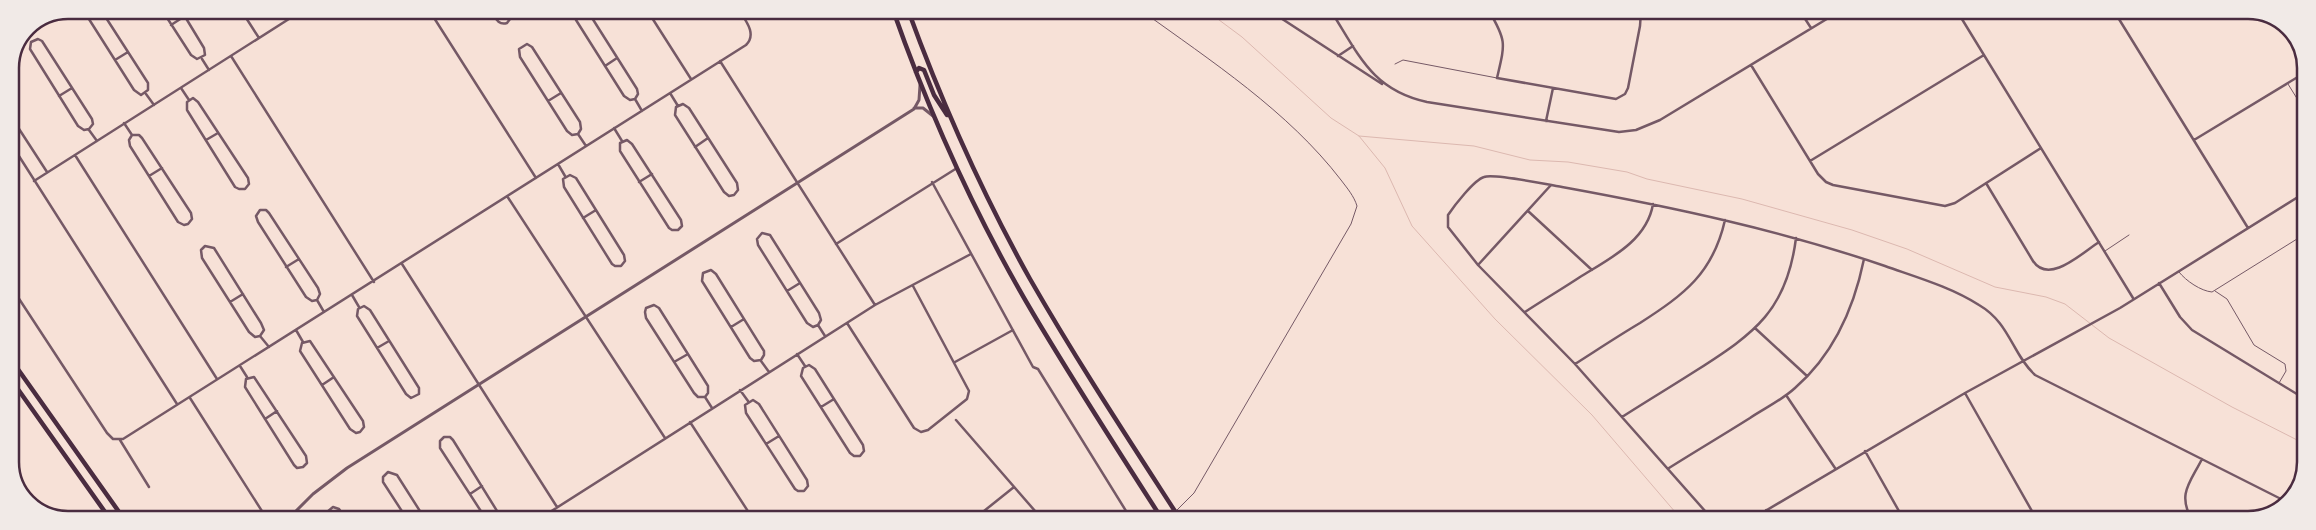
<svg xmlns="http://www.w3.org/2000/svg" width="2316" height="530" font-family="'Noto Sans',sans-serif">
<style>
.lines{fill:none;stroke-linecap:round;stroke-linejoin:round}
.stream{stroke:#dcb8b0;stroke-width:1}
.service{stroke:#755966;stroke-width:1}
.minor{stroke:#755966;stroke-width:2.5}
.tertiary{stroke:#755966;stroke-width:3}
.primary{stroke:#4a2c40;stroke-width:4.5}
.trunk{stroke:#4a2c40;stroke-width:4.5}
.rim{fill:none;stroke:#4a2c40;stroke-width:2.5}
</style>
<rect width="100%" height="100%" fill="#f7e1d7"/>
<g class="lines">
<path class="stream" d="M 1207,11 L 1242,37 L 1331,118 L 1359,136 L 1385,168 L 1412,226 L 1495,319 L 1592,415 L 1682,520
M 1359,136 L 1474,146 L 1530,160 L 1568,162 L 1627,172 L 1647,179 L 1742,199 L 1852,230 L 1907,249 L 1995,287 L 2046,297 L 2065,304 L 2109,338 L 2232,407 L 2305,444"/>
<path class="service" d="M 1142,11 C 1211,61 1288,111 1341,180 C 1347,188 1354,196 1357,206 L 1351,224 L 1194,493 L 1177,510
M 1395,64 L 1403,60 L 1497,78
M 2288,84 L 2306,113
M 2105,251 L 2129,235
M 2179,272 C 2186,281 2201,291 2212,292 L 2305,234
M 2215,291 L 2227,299 L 2254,345 L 2285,364 L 2286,371 L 2279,383"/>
<path class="minor" d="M 85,10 L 87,16 L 134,90 L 141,95 L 148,90 L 148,83 L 101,10
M 162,10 L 191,55 L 197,59 L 205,55 L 204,48 L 181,10
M 241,10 L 259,38
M 429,10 L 536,178
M 490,10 C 495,17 498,26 507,23 L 510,19 L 507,10
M 576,10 L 575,14 L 576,20 L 624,96 L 630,100 L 635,99 L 638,94 L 637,89 L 587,10
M 647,10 L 691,79
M 1270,11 L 1382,84
M 1331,11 C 1359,55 1372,90 1427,102 L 1619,132 L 1636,130 L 1660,120 L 1840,11
M 1489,11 C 1507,41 1505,44 1497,78 L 1616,99 L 1625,94 L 1628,88 L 1640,26 L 1641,11
M 1800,11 L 1811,28
M 1957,11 L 2133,298
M 2114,11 L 2248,228
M 2278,22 L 2306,67
M 171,25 L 185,16
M 38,39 L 42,41 L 92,119 L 93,124 L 89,129 L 84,130 L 78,126 L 30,49 L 31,42 Z
M 527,44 L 532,47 L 580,122 L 581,129 L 578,134 L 572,135 L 567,131 L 520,57 L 519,49 Z
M 231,56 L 374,282
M 1338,56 L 1353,46
M 202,59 L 209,70
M 115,60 L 128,52
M 720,61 L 875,305
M 1751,65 L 1818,174 L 1826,182 L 1833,185 L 1945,206 L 1955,203 L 2041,148
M 605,66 L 617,58
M 181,88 L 189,100
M 670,93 L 678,106
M 146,94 L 154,105
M 59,96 L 72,88
M 193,98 L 198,102 L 248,178 L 249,184 L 245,189 L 239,189 L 235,187 L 187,110 L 187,102 Z
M 635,99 L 642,111
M 548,101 L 561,93
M 683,104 L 689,108 L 737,183 L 738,190 L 734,195 L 729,196 L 724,192 L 675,115 L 676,107 Z
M 10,115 L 47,172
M 1546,121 L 1553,88
M 124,123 L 132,135
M 614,128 L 622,141
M 89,130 L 97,141
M 578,134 L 586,146
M 132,135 L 139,135 L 142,138 L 191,213 L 192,219 L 188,224 L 184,225 L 178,222 L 130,146 L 129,140 Z
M 206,140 L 218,133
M 627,140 L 632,144 L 681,220 L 682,226 L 678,230 L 672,230 L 669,228 L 620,151 L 620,143 Z
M 2194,140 L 2306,72
M 10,142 L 177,404
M 695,147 L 708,138
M 75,155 L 217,379
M 1810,161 L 1984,55
M 558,164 L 565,176
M 570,175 L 576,178 L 624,255 L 625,261 L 621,266 L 615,266 L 612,264 L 564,187 L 563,179 Z
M 149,176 L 162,168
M 34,181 L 303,10
M 639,182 L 652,174
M 932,182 L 1033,367 L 1038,369 L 1131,519
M 1986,183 L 2033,261 C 2049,285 2082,253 2099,242
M 507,196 L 665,438
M 260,210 L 266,210 L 269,213 L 318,288 L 320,294 L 317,300 L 312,301 L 306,297 L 258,222 L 256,216 Z
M 1528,211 L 1592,270
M 583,218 L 596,210
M 762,233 L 770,235 L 819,313 L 821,320 L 818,325 L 813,327 L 807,323 L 758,245 L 757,239 Z
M 836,244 L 957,168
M 205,246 L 214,248 L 261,323 L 264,330 L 260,336 L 255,337 L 249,332 L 202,258 L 201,250 Z
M 402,264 L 557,507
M 1478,265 L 1551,185
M 286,267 L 299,259
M 711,270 L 716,274 L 764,351 L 764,355 L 761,360 L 754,361 L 750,358 L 702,281 L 703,273 Z
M 2159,283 L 2180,317 L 2192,330 L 2305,399
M 10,285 L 107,433 L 113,439 L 123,439 L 746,45 C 757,34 746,21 739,10
M 787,291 L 800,283
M 352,295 L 359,307
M 317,300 L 324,312
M 230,302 L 243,294
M 654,305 L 659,308 L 708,386 L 708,393 L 705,397 L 698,397 L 694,393 L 646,318 L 645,312 L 646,308 Z
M 364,306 L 370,310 L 419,388 L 419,394 L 411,398 L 406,394 L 357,316 L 358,309 Z
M 1525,312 C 1543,300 1562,289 1580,277 C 1609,259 1647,241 1653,204
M 847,323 L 914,428 L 921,432 L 928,430 L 967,399 L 969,391 L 913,286
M 818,325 L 825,336
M 731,327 L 744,319
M 1756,329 L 1807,376
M 296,330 L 303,342
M 260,336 L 269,347
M 310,341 L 363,421 L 364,427 L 360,432 L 356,433 L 350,429 L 300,351 L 302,343 Z
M 377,348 L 389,341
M 797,354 L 805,366
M 761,361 L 769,372
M 674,362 L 688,354
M 955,362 L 1013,330
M 1575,364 C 1597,350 1618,336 1640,323 C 1685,294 1713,273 1725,220
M 809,365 L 815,369 L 863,445 L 864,451 L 860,456 L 854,456 L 850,453 L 801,376 L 803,368 Z
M 240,366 L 247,377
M 254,377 L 306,456 L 307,463 L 303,467 L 297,468 L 294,465 L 245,387 L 246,379 Z
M 322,385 L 334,377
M 740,390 L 748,401
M 1965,393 L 2037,520
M 1786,395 L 1835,468
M 705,397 L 712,408
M 190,398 L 267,519
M 753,400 L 759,404 L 807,480 L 808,486 L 804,491 L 798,491 L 795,489 L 746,413 L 745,405 Z
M 821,407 L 834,399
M 1622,417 C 1647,401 1672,386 1697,370 C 1755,333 1787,310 1796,238
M 265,419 L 277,411
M 956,420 L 1042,519
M 690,422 L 753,519
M 120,440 L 149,487
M 766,444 L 779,436
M 1865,451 L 1904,520
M 1669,468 C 1696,451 1723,435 1750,418 C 1765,408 1782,400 1795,388 C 1833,355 1854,308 1864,259
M 470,494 L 482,486
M 1766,510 L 1771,520
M 328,519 L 327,512 L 333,507 L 339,509 L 346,519
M 407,519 L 383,482 L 383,477 L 388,472 L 397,475 L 425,519
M 486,519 L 440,448 L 440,441 L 444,437 L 450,437 L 453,440 L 502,519
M 539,519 L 875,305 L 971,254
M 974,519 L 1014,487
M 1713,520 L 1575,364 L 1478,265 L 1448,227 L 1448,215 C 1454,206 1474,180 1484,177 C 1495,173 1548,185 1562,187 C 1672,207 1780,230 1885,266 C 1916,277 1951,287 1979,305 C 2010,323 2012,354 2035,375 L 2287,502
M 1750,520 L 1965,393 L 2120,308 L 2306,192
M 2192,520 C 2177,494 2190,483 2202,459"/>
<path class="tertiary" d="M 914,108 L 923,108 L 933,116
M 288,519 L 313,494 L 347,468 L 914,109 L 919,100 L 920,85"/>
<path class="primary" d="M 893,10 C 930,115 977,219 1034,315 C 1075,384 1119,452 1162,519
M 908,10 C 942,103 982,193 1030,279 C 1077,361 1129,440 1180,519
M 916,72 L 919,68 L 924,70 L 934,95 L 947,115"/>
<path class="trunk" d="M 10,358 L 124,519
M 10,378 L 110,519"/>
</g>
<path d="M0 0H2316V530H0ZM68 19H2248A49 49 0 0 1 2297 68V462A49 49 0 0 1 2248 511H68A49 49 0 0 1 19 462V68A49 49 0 0 1 68 19Z" fill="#f1eae7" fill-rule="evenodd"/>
<path class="rim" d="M68 19H2248A49 49 0 0 1 2297 68V462A49 49 0 0 1 2248 511H68A49 49 0 0 1 19 462V68A49 49 0 0 1 68 19Z"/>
</svg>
